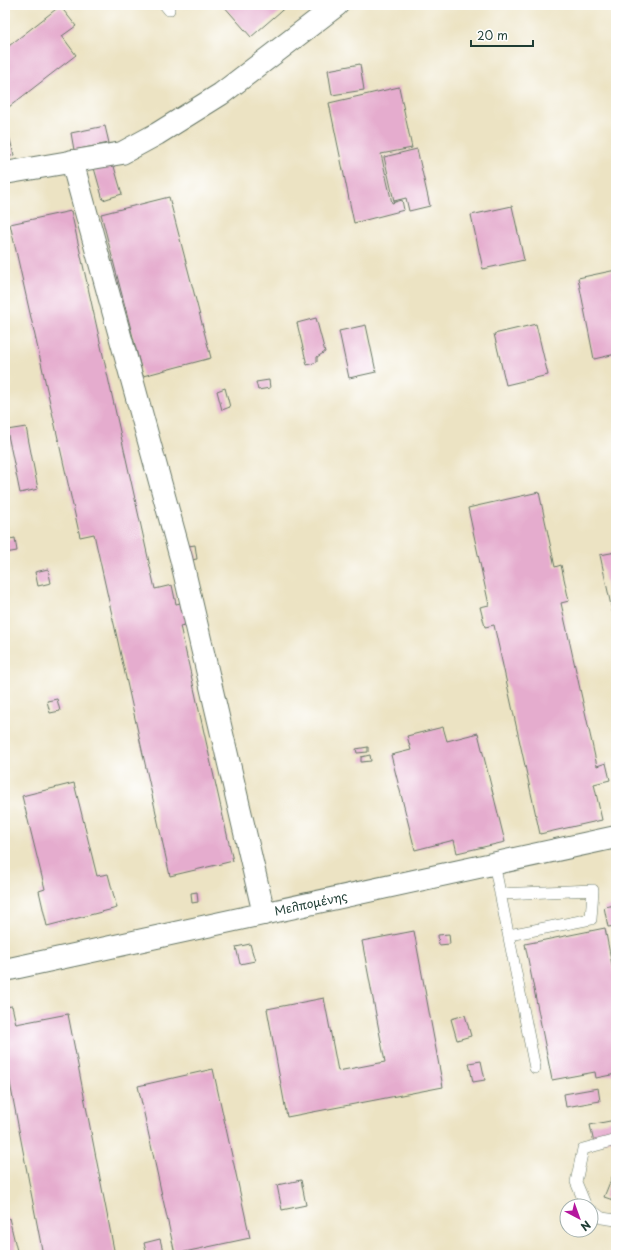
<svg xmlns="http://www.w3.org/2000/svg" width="621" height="1260" font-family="'Playpen Sans',sans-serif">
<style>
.building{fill:#e5acce}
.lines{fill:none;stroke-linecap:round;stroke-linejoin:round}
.service-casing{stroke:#677766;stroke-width:12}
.minor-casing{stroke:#677766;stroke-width:24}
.service{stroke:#fff;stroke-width:11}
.minor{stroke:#fff;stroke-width:22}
.labels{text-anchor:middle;stroke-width:3;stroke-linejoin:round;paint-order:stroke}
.street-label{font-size:12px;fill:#1f3d34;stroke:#fff}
</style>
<rect width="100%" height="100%" fill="#fff"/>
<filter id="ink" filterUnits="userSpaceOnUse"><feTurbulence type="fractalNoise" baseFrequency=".025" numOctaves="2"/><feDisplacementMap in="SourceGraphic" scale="8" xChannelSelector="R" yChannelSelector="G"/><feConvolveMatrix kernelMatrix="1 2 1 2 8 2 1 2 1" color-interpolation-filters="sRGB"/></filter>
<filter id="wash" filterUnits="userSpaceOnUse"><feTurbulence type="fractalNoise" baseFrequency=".012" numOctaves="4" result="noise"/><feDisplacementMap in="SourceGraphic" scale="16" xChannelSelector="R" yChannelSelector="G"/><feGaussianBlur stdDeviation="0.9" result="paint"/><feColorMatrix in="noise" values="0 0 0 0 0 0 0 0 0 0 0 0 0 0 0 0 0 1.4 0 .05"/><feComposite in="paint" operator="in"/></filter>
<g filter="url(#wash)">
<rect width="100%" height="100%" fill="#ece3c3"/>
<g id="blocks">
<path class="building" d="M 223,5 L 288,5 L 251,37 Z
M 60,6 L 76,26 L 62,36 L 76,55 L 5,110 L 5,49 Z
M 360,64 L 364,90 L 332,95 L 328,70 Z
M 399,87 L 412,148 L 381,154 L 392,203 L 402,200 L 404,210 L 354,223 L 329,103 Z
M 105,126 L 109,143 L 74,150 L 71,133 Z
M 9,136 L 14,155 L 5,158 L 5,137 Z
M 417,149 L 430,206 L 409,211 L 406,198 L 394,201 L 384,157 Z
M 113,163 L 122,194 L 103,200 L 94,168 Z
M 169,197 L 211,358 L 143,376 L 101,214 Z
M 512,206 L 524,260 L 483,269 L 471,215 Z
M 71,211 L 155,589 L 172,585 L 176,604 L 189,601 L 194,623 L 180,626 L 233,861 L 170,876 L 94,534 L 80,537 L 10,224 Z
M 616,270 L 616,354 L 594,359 L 578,278 Z
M 316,318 L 325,352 L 317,357 L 317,362 L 307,365 L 297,323 Z
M 536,324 L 548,375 L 506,385 L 494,334 Z
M 366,325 L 376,372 L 349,378 L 339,331 Z
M 269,380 L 270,388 L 258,390 L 256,382 Z
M 225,388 L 230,407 L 222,410 L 217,391 Z
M 26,427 L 38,489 L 20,493 L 7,430 Z
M 539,492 L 555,567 L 561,565 L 569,601 L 561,603 L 597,766 L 606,763 L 610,780 L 594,784 L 602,820 L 540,834 L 494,625 L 485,627 L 480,607 L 489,605 L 468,508 Z
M 15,538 L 17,551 L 5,553 L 5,540 Z
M 195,545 L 197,559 L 184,561 L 182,547 Z
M 616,552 L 616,624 L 615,624 L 600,555 Z
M 48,569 L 51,583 L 38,586 L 35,572 Z
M 57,699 L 60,711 L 50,713 L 47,701 Z
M 443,727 L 447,741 L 478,733 L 505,842 L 457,853 L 454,840 L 415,850 L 391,755 L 411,750 L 407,736 Z
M 368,747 L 368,752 L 357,753 L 356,749 Z
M 370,755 L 371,761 L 361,762 L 361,757 Z
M 74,783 L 97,876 L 108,874 L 117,908 L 47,926 L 39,891 L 45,889 L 22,796 Z
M 197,892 L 198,902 L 192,903 L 191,893 Z
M 616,905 L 616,926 L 608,927 L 604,907 Z
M 605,928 L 616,986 L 616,1074 L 596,1078 L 595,1072 L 552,1080 L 525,944 Z
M 414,931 L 443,1087 L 287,1117 L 267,1009 L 324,998 L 338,1071 L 385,1062 L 362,941 Z
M 449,934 L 450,944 L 439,945 L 438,935 Z
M 250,944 L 255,961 L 240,964 L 236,947 Z
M 12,1006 L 16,1024 L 68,1014 L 115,1255 L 43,1255 L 5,1057 L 5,1026 L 7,1025 L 5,1007 Z
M 465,1015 L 471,1036 L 457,1040 L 451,1019 Z
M 481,1061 L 485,1080 L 473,1082 L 469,1063 Z
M 213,1069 L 250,1238 L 175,1254 L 138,1086 Z
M 598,1088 L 600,1101 L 566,1107 L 564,1094 Z
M 615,1120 L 616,1125 L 616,1139 L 594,1143 L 590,1125 Z
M 616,1167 L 616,1201 L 604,1197 Z
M 301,1180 L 306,1205 L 282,1210 L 277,1185 Z
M 9,1218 L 18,1255 L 5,1255 L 5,1219 Z
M 160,1239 L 164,1255 L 147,1255 L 144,1243 Z"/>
</g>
</g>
<g filter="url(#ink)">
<use href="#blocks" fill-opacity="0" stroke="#677766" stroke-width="1"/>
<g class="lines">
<g class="service-casing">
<path id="service" d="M 165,5 L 169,10
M 494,863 L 535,1068
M 500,894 L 593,890 L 591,919 L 509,935
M 586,1206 L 576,1182 L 583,1149 L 616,1140
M 591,1210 L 602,1218 L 616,1220"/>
</g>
<g class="minor-casing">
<path id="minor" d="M 72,161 L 181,558 L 264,914
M 5,173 L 122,153 L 157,134 L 221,94 L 337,5
M 5,970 L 616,837"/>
</g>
<use href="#service" class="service"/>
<use href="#minor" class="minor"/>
</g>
</g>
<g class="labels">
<g class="street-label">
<text transform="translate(311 904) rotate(-12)" y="4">Μελπομένης</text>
</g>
</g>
<rect width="621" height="1260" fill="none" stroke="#fff" stroke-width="20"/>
<g transform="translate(579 1218) rotate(139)"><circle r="19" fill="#ffffff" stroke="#a5b1ae"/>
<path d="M0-3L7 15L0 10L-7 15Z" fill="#b5179e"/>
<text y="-6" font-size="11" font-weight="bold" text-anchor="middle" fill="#1f3d34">N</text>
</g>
<path d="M471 40v6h62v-6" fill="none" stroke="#1f3d34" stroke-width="2"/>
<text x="477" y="40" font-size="12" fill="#1f3d34" stroke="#ffffff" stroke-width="3" paint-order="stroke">20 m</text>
</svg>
